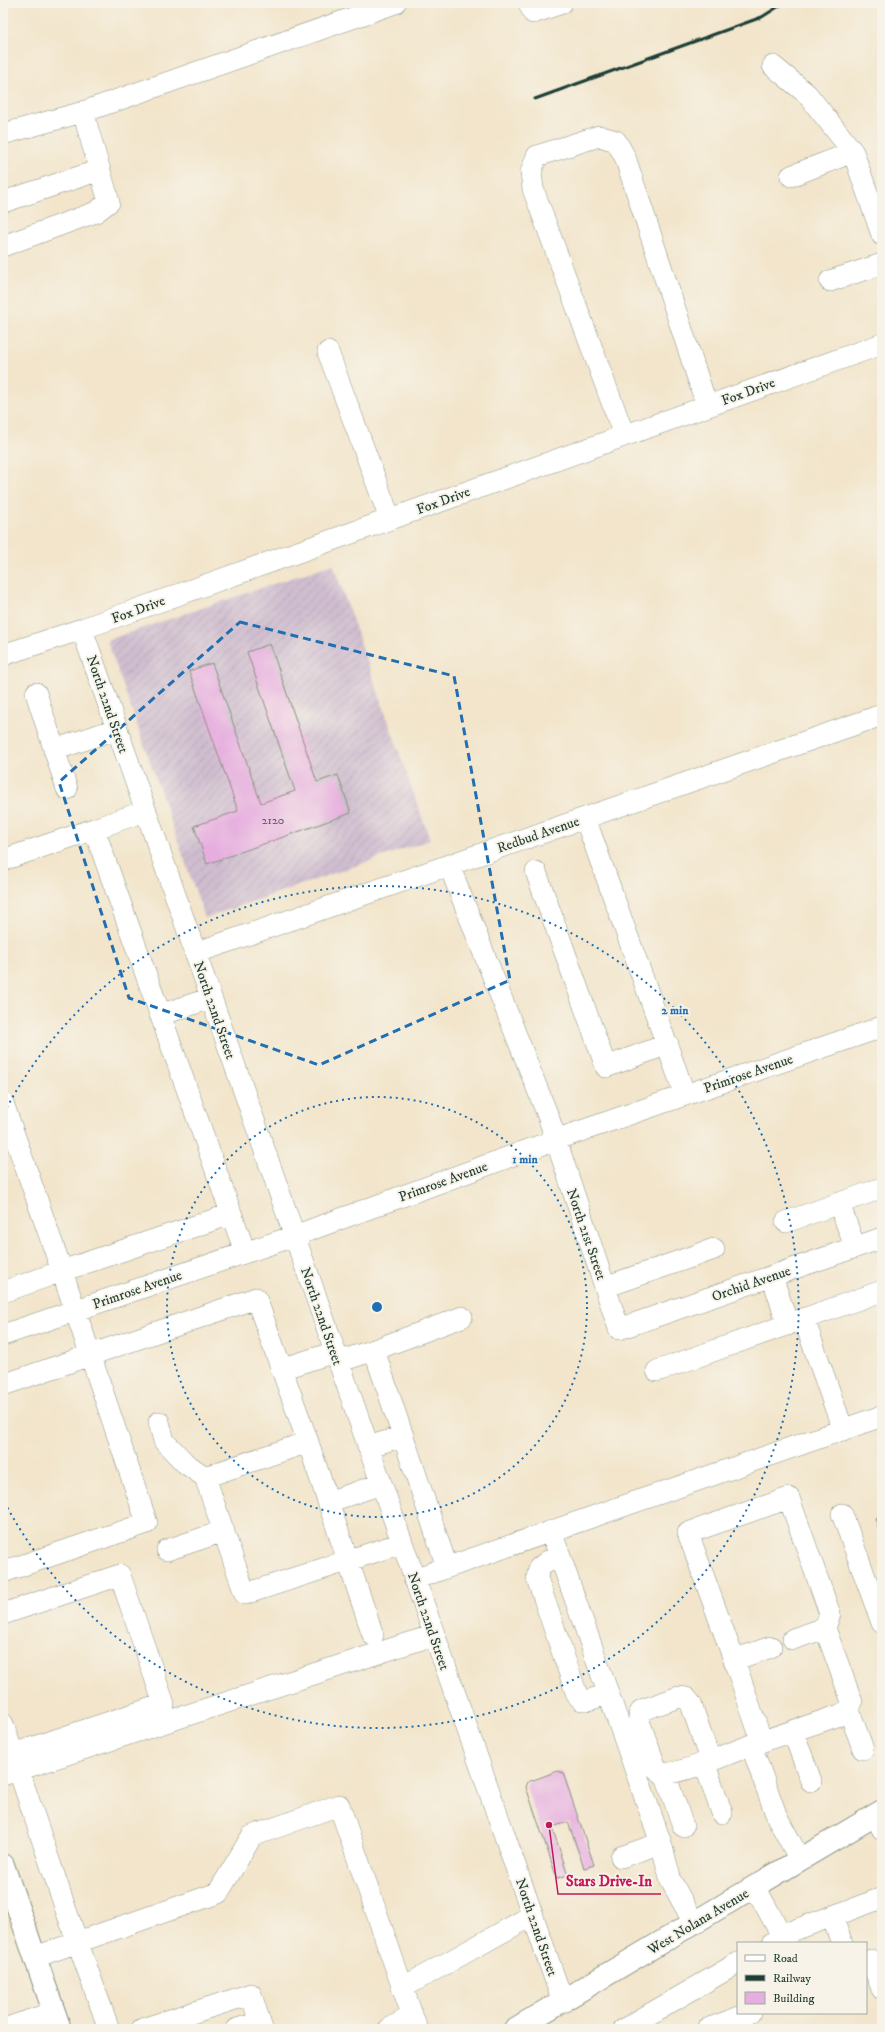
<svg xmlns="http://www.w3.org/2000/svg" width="885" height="2032" font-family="'IM FELL DW Pica',serif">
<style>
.industrial{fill:url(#industrial-furrows)}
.building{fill:#e6aedf}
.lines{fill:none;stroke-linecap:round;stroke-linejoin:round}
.minor-casing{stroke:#889180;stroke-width:22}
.major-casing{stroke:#889180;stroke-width:24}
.minor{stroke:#fff;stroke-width:21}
.major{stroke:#fff;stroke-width:22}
.rail{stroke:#1f3d34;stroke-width:3}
.marked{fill:none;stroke:#1f6fb2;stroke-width:3;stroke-dasharray:8 5;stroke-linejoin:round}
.ring{fill:none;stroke:#1f6fb2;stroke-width:2;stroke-dasharray:2 4}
.labels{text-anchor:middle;stroke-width:4;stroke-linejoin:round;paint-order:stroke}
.number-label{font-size:12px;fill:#51595f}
.street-label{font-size:14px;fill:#1f3d34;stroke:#f7f3e8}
.centre{fill:#1f6fb2;stroke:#f7f3e8;stroke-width:2}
.ring-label{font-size:12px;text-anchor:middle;font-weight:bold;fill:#1f6fb2;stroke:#f7f3e8;stroke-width:4;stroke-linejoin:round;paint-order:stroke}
.leader{fill:none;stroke:#c2185b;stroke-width:1.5}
.callout-dot{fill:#c2185b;stroke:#f7f3e8;stroke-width:1.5}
.callout-label{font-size:15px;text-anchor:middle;font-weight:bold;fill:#c2185b;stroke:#f7f3e8;stroke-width:4;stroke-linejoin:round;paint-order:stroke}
</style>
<defs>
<pattern id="industrial-furrows" width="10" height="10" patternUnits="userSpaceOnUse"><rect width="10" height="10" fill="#cfbdcf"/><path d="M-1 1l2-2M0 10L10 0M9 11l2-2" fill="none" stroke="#b1a3b2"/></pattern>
</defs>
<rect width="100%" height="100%" fill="#f7f3e8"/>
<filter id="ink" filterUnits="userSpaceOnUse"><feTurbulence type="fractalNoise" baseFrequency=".025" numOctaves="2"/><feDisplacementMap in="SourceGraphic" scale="8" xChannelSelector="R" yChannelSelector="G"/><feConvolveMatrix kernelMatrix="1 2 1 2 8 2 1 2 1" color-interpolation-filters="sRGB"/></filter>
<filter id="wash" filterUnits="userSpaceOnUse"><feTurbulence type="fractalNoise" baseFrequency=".012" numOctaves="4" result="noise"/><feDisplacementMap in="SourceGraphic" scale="16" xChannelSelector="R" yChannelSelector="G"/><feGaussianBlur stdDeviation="0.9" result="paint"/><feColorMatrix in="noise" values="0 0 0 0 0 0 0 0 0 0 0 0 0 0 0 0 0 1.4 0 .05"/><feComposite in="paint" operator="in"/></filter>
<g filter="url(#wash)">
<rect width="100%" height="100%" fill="#f2e5cb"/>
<path class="industrial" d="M 333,564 L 430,840 L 205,918 L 107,640 Z"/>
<g id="blocks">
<path class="building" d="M 270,644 L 317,782 L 338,775 L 351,813 L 207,864 L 194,826 L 238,811 L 189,671 L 212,663 L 261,803 L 295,791 L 247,652 Z
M 882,1516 L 882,1539 L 875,1519 Z
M 558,1771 L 563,1773 L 594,1865 L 584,1868 L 568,1822 L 552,1827 L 568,1875 L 557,1878 L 526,1787 L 528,1782 Z"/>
</g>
</g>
<g filter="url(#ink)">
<use href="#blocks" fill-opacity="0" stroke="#889180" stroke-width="1"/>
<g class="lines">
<g class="minor-casing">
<path id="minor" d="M 529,3 L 533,13 L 562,3
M 773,66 L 807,94 L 853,152 L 882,235
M 3,134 L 83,112 L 395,3
M 791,176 L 853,152
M 3,202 L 100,170
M 3,246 L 96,212 L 109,202 L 83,112
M 830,281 L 882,264
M 328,352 L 390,519
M 624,435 L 533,189 L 531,172 L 537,156 L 599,136 L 616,141 L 625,157 L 707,406
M 82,629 L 563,2002
M 3,655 L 82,629 L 882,344
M 36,693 L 67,789
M 54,750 L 116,729
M 145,811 L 94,829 L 245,1252
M 585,818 L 685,1095
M 3,860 L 94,829
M 449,865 L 548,1116 L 619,1329 L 882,1238
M 536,872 L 606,1067 L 668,1044
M 195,953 L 882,715
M 160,1015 L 211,998
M 3,1103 L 62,1271 L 3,1292
M 839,1203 L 855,1247
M 786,1222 L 882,1188
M 772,1276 L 788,1325
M 605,1287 L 714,1249
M 804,1319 L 843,1430
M 3,1335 L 294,1236 L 555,1140 L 882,1027
M 374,1350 L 462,1317
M 338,1362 L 374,1350 L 447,1567
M 281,1369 L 335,1352
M 657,1371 L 882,1291
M 3,1385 L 256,1298 L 308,1442 L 373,1635
M 159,1422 L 164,1441 L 185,1463 L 205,1477
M 308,1442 L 205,1477 L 245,1594 L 402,1543
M 368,1447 L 403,1436
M 328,1502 L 381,1484
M 842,1514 L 882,1623
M 551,1531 L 661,1843 L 671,1881 L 694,1923
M 167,1550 L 224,1531
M 560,1557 L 548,1561 L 539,1568 L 537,1578 L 577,1695 L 582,1700 L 589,1700 L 608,1694
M 3,1572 L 147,1523 L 62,1271 L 231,1214
M 414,1579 L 882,1416
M 3,1614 L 120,1575 L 164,1704 L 13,1754
M 793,1639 L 825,1628 L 852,1702 L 849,1710 L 840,1715 L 751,1745 L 777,1817 L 800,1860
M 734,1660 L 688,1533 L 789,1498 L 830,1614 L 825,1628
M 849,1710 L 863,1749
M 3,1724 L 67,1913 L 109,2029
M 793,1731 L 811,1781
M 762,1742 L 734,1660 L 771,1647
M 710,1760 L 691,1704 L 686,1698 L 679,1697 L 642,1710 L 639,1715 L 639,1721 L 656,1768 L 662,1774 C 685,1773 728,1754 751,1745
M 704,1762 L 722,1813
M 665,1774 L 683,1826
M 3,1775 L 434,1635
M 877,1814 L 882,1829
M 621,1857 L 661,1843
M 755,1887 L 786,1943
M 832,1917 L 842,1943
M 772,1943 L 792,1931 L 882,1898
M 35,1957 L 218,1893 L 252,1836 L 339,1805 L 417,2029
M 866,1962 L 871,1960 L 882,1989
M 402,1988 L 533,1915
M 4,2029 L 54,2012
M 142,2029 L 251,1994 L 262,2029
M 237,2029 L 260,2022
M 389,2029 L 412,2016
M 624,2029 L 738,1963
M 707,2029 L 750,2013"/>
</g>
<g class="major-casing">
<path id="major" d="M 3,1865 L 60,2029
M 515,2029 L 882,1811"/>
</g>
<use href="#minor" class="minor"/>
<use href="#major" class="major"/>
<path class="rail" d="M 535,99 L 762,17 L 784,3"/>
</g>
</g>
<path class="marked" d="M 240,622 L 454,676 L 510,980 L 319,1065 L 129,998 L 59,782 Z"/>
<g class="ring">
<circle cx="377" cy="1307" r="210"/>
<path d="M4 1113A421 421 0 1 1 4 1501"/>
</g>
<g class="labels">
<g class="number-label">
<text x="273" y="824">2120</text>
</g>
<g class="street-label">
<text transform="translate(748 391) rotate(-20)" y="5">Fox Drive</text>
<text transform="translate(443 500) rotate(-20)" y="5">Fox Drive</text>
<text transform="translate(138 609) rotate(-20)" y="5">Fox Drive</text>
<text transform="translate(108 704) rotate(71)" y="5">North 22nd Street</text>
<text transform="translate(538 834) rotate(-19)" y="5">Redbud Avenue</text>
<text transform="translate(215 1010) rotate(71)" y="5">North 22nd Street</text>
<text transform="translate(748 1073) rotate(-19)" y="5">Primrose Avenue</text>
<text transform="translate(443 1181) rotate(-20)" y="5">Primrose Avenue</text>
<text transform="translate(587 1234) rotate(71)" y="5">North 21st Street</text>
<text transform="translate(751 1283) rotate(-19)" y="5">Orchid Avenue</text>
<text transform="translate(137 1289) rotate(-19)" y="5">Primrose Avenue</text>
<text transform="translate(322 1316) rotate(71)" y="5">North 22nd Street</text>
<text transform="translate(429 1621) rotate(71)" y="5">North 22nd Street</text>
<text transform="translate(698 1921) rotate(-31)" y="5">West Nolana Avenue</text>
<text transform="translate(537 1927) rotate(71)" y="5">North 22nd Street</text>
</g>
</g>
<circle cx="377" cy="1307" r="6" class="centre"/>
<g class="ring-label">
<text x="675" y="1014">2 min</text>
<text x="525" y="1163">1 min</text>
</g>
<path class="leader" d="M549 1825L558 1894H661"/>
<circle class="callout-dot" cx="549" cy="1825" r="4"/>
<g class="callout-label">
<text x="609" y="1886">Stars Drive-In</text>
</g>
<rect width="885" height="2032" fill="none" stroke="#f7f3e8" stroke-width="16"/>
<rect x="737" y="1942" width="130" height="72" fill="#f7f3e8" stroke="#a1aaa0"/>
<rect x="745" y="1955" width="20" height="6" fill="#ffffff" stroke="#a1aaa0"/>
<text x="773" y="1962" font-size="12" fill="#1f3d34">Road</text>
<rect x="745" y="1975" width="20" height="6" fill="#1f3d34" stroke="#a1aaa0"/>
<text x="773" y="1982" font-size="12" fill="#1f3d34">Railway</text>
<rect x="745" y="1992" width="20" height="12" fill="#e6aedf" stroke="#a1aaa0"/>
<text x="773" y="2002" font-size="12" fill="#1f3d34">Building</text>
</svg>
